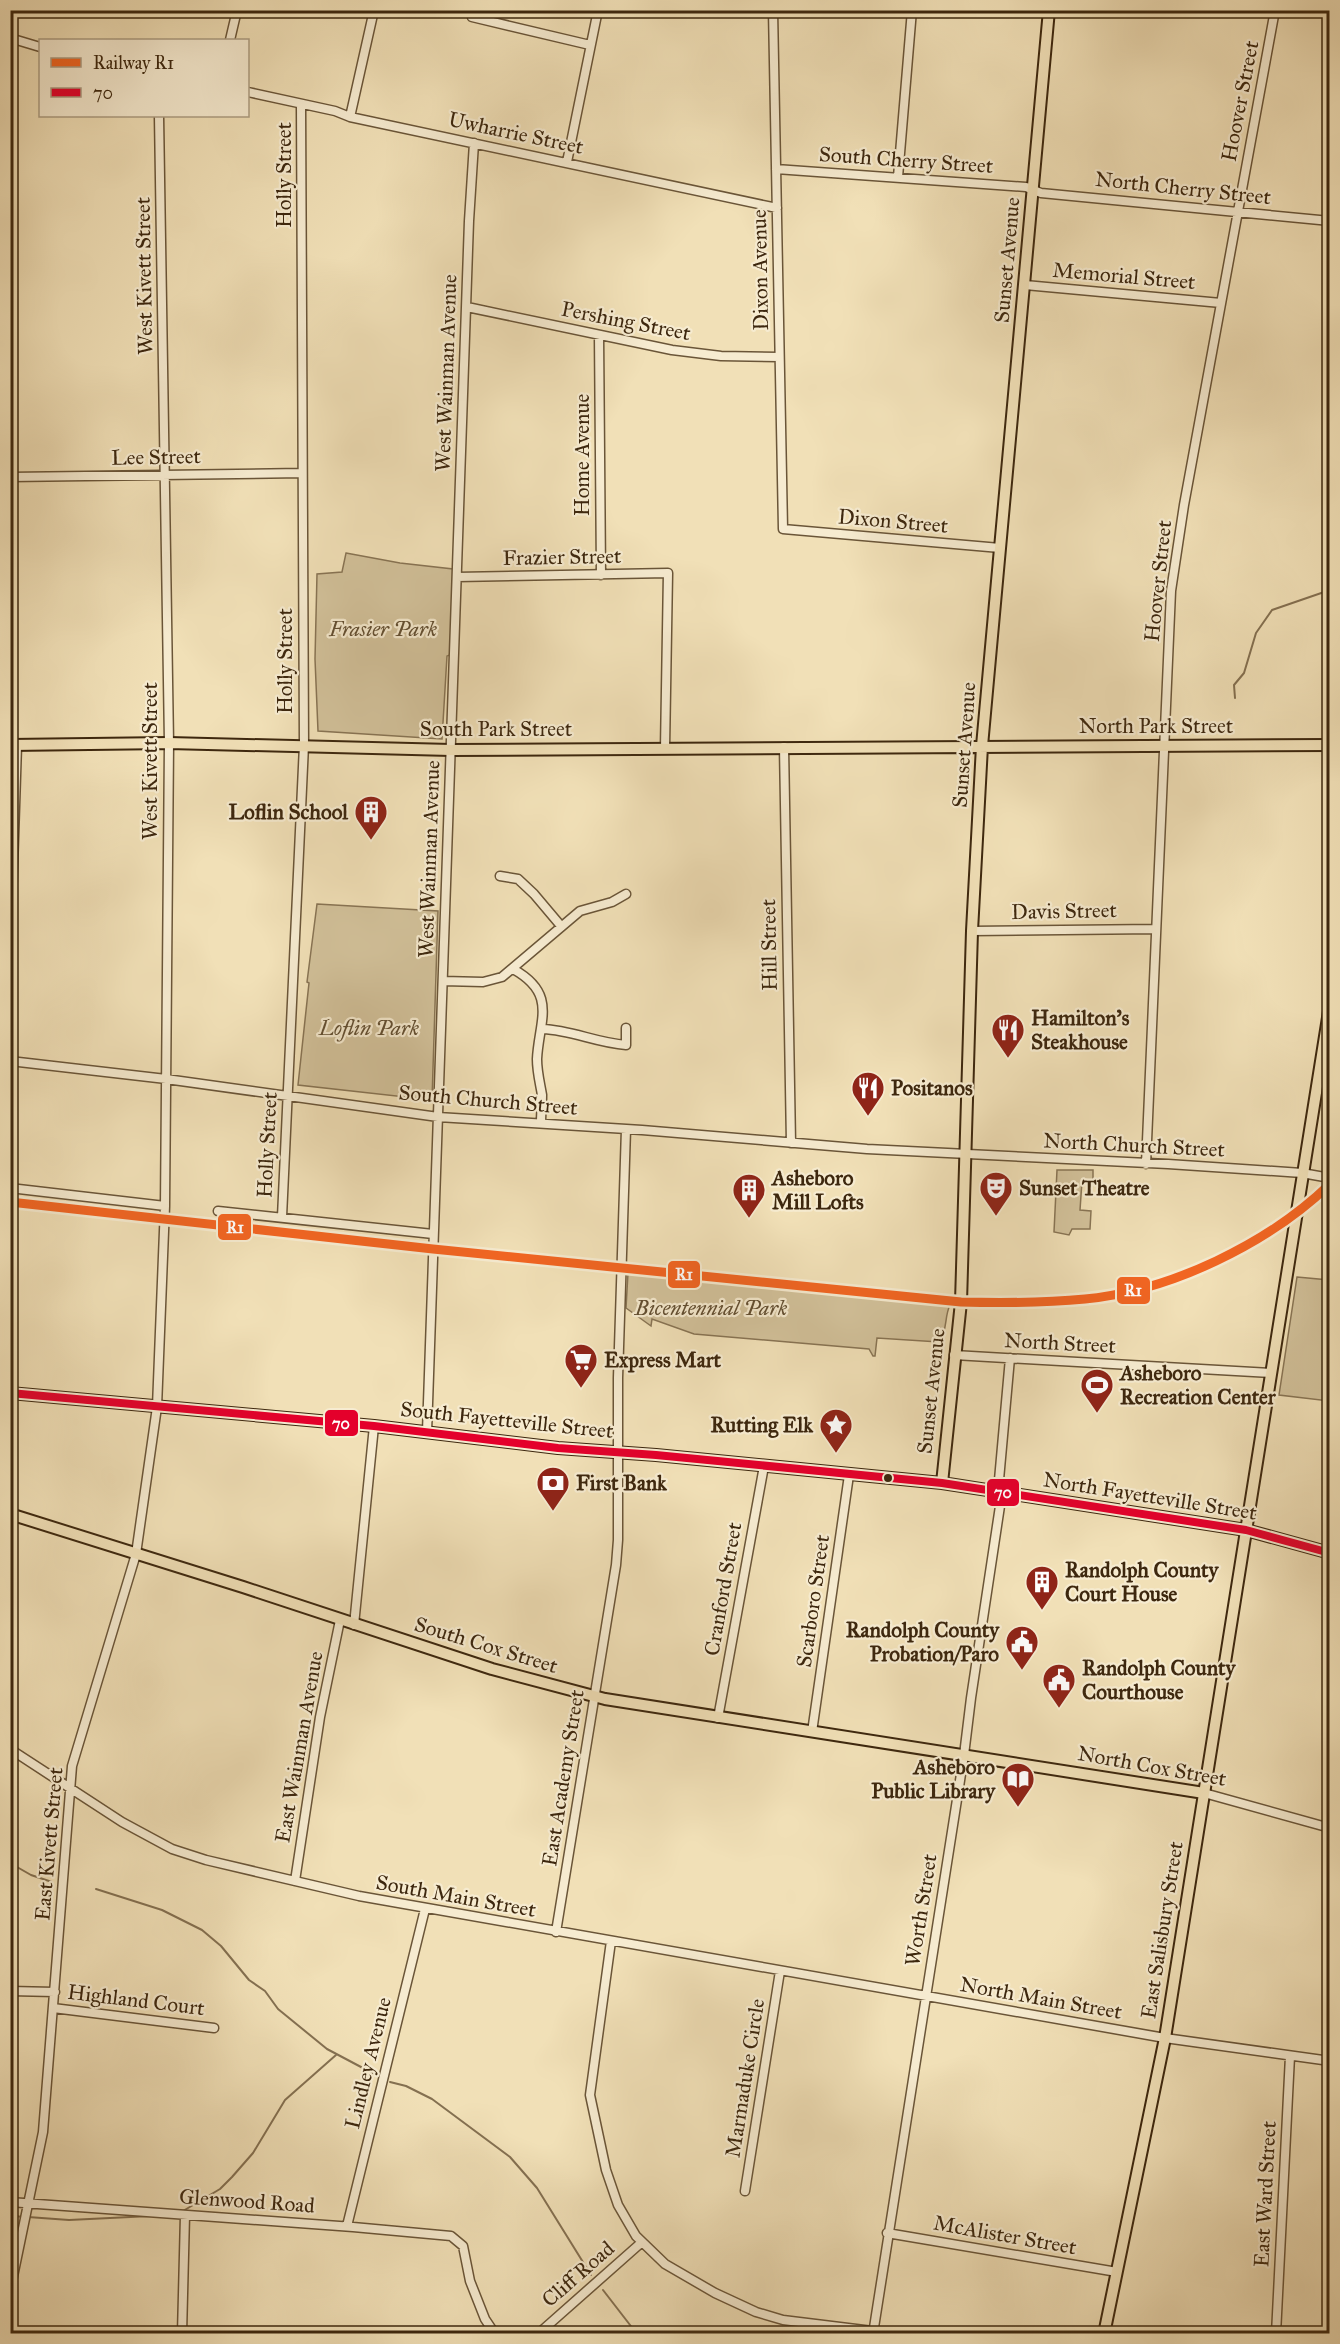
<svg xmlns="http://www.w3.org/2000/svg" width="1340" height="2344" font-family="'IM FELL Great Primer',serif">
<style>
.green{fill:#d2c19a;stroke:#887454;stroke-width:1.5}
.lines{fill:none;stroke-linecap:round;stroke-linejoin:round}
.stream{stroke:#847051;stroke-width:2}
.minor-casing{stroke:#6a5538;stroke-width:11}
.major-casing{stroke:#3d270e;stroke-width:14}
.minor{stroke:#f6ebd0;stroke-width:8}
.major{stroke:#f1e0b7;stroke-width:10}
.bus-1-casing{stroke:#f6ebd0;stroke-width:12}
.bus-1{stroke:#e4002b;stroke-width:8}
.rail-1-casing{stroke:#f6ebd0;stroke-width:14}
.rail-1{stroke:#f26522;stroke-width:9}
.bus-dot{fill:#3d270e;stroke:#f6ebd0;stroke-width:2}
.labels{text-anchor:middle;stroke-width:4.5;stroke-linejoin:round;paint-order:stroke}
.street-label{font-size:21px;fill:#3d270e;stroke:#f6ebd0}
.park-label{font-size:21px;font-style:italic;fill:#624e31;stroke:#f6ebd0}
.poi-label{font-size:21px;font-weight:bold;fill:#3d270e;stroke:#f6ebd0;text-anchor:start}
.line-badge{stroke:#f6ebd0;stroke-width:2}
.badge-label{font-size:16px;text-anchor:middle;font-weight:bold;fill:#fff}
</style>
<rect width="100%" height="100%" fill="#f1e0b7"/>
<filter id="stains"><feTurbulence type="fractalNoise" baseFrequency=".00333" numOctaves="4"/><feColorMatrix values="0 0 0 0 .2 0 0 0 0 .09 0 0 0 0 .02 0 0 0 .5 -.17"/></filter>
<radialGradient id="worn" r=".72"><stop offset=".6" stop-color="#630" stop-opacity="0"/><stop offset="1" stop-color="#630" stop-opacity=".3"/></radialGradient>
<path class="green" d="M 346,553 L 400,563 L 453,569 L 450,655 L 447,656 L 442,739 L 318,731 L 315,659 L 317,574 L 342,572 Z
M 317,904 L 438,911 L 432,1100 L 298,1085 L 309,983 L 307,982 Z
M 1057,1170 L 1093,1170 L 1093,1181 L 1082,1181 L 1080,1210 L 1091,1211 L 1090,1229 L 1072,1229 L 1069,1235 L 1054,1232 Z
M 628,1273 L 950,1305 C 944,1317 948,1330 939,1342 L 877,1338 L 875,1356 L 873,1356 L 869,1349 L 694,1334 L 652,1319 L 651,1326 L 626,1308 Z
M 1297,1277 L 1329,1280 L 1329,1401 L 1279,1395 Z"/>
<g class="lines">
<path class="stream" d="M 1235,698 L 1234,685 L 1244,673 L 1256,633 L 1272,610 L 1330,590
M 10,1863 L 31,1875 L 52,1882
M 96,1889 L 162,1910 L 202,1930 L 221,1946 L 249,1980 L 265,1991 L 278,2009 L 327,2049 L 378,2076
M 390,2082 L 406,2086 L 432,2099 L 510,2157 L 537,2188 L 591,2275
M 183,2211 L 220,2189 L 232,2177 L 253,2153 L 285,2100 L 336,2055
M 10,2215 L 22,2217
M 28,2217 L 69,2220 L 151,2216
M 603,2290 L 637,2334"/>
<g class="minor-casing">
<path id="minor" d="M 773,10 L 783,529 L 1000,548
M 472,17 L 590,45
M 10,38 L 40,47
M 230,40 L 237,10
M 248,92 L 335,111 L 350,117 L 777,208
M 350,117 L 374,10
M 567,162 L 598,10
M 776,169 L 1026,187 L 1041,193 L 1330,221
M 898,177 L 912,10
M 1025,285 L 1221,303
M 467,307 L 672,350 L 721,356 L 779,357
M 599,335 L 601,575
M 10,477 L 302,473
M 457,577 L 668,573 L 665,748
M 784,747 L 791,1143
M 500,876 L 518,879 L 534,894 L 561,926
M 972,931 L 1156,929
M 10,960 L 17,745
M 513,969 C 558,994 539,1020 537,1059 C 537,1072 540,1083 542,1095 C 542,1105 541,1114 541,1123
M 443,981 L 483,982 L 502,977 L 580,911 L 612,902 L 626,894
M 543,1029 C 571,1030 597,1043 626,1045 L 626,1028
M 10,1061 L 166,1079 L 438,1117 L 642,1130 L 867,1149 L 1168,1164 L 1302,1173 L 1330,1178
M 1146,1164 L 1171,591 L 1184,505 L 1275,10
M 10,1188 L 165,1206
M 218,1211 L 433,1234
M 282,1217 L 304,745 L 301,104
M 954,1355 L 1271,1373
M 427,1432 L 469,221 L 474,143
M 354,1625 L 374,1426
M 718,1718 L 764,1466
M 812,1732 L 849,1475
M 10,1749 L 122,1822 L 172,1849 L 206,1860 L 359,1896 L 1165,2038 L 1330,2061
M 1204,1793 L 1330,1828
M 295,1881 L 320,1717 L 340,1620
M 556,1932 L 616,1565 L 618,1540 L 618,1378 L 626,1129
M 611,1941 L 590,2095 L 606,2170 L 618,2205 L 636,2236 L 665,2264 L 715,2293 L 756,2312 L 783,2320 L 897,2334
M 10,1991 L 55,1992
M 53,2008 L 214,2028
M 745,2191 L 780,1971
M 10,2202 L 353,2227 L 451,2236 L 463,2246 L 470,2281 L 485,2319 L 495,2334
M 347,2226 L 425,1909
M 887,2233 L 1117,2272
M 10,2291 L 43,2132 L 72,1766 L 136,1554 L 157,1407 L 165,1206 L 169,743 L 159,116
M 182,2334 L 185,2215
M 538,2334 L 642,2242
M 873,2334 L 964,1755 L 971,1698 L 1000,1506 L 998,1491 L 1010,1358
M 1276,2334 L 1290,2056"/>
</g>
<g class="major-casing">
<path id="major" d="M 10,745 L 169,743 L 451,750 L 1330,745
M 10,1393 L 374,1426 L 558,1448 L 656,1455 L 942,1483 L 1246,1530 L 1330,1553
M 942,1483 L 961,1302 L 972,931 L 982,746 L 1049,10
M 10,1514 L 243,1587 L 492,1669 L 605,1699 L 1204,1793
M 1104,2334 L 1165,2038 L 1330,1005"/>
</g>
<use href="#minor" class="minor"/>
<use href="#major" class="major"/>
<g class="bus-1-casing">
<path id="bus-1" d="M 10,1393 L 374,1426 L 558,1448 L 656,1455 L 942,1483 L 1246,1530 L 1330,1553"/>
</g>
<use href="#bus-1" class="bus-1"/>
<g class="rail-1-casing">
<path id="rail-1" d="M 10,1202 L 433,1249 L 961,1302 C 1002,1303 1044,1303 1085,1299 C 1170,1291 1268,1244 1330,1184"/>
</g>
<use href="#rail-1" class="rail-1"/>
</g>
<defs>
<g id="building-pin" transform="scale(1.725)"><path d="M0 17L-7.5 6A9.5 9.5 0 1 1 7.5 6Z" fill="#8f2418" stroke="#f6ebd0"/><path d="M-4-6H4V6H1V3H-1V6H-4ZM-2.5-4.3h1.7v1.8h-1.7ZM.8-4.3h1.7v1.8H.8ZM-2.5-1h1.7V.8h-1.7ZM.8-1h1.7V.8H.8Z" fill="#fff"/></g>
<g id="restaurant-pin" transform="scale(1.725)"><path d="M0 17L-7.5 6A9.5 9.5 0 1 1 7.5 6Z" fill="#8f2418" stroke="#f6ebd0"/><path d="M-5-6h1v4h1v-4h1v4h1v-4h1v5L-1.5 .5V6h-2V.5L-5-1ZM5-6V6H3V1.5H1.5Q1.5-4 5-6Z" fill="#fff"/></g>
<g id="theatre-pin" transform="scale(1.725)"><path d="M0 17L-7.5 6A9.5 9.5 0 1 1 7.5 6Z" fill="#8f2418" stroke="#f6ebd0"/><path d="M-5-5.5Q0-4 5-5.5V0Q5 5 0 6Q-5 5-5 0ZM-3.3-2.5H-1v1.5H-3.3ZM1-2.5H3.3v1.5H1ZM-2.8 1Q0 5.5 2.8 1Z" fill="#fff"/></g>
<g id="supermarket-pin" transform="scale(1.725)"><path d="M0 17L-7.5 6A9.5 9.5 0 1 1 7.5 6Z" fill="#8f2418" stroke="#f6ebd0"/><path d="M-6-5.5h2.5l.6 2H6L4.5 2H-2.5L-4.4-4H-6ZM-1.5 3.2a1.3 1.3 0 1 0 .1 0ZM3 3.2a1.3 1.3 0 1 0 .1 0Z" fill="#fff"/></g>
<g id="stadium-pin" transform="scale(1.725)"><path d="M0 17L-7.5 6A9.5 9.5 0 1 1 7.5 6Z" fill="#8f2418" stroke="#f6ebd0"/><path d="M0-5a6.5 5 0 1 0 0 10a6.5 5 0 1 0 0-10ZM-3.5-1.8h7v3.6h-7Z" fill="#fff"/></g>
<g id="sight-pin" transform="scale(1.725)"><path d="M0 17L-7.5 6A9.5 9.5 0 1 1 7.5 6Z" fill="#8f2418" stroke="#f6ebd0"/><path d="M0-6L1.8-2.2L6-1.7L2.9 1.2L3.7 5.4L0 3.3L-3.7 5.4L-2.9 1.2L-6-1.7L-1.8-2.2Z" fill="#fff"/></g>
<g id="bank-pin" transform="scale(1.725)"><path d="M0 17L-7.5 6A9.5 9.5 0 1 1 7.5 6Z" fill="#8f2418" stroke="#f6ebd0"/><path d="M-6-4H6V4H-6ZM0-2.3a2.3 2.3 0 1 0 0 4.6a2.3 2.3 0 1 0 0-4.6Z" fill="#fff"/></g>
<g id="civic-pin" transform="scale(1.725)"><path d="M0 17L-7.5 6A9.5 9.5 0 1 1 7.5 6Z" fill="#8f2418" stroke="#f6ebd0"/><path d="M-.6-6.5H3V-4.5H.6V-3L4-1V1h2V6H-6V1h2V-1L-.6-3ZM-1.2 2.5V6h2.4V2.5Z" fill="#fff"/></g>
<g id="library-pin" transform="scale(1.725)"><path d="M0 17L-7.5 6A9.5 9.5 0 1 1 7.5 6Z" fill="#8f2418" stroke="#f6ebd0"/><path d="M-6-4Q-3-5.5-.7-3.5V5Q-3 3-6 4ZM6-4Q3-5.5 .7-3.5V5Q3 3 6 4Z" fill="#fff"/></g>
</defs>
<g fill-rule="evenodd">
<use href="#building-pin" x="371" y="812"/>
<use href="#restaurant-pin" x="1008" y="1030"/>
<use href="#restaurant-pin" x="868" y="1088"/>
<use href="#theatre-pin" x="996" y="1188"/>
<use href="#building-pin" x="749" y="1190"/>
<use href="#supermarket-pin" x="581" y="1360"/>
<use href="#stadium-pin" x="1097" y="1385"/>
<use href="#sight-pin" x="836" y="1425"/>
<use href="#bank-pin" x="553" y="1483"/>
<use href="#building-pin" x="1042" y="1582"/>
<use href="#civic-pin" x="1022" y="1642"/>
<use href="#civic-pin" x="1059" y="1680"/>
<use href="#library-pin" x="1018" y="1779"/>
</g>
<circle class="bus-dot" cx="888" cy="1478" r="5"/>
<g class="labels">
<g class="street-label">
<text transform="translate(1240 101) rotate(-79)" y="7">Hoover Street</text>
<text transform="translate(516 133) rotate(12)" y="7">Uwharrie Street</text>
<text transform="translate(906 160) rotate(4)" y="7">South Cherry Street</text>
<text transform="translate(284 175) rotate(-90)" y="7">Holly Street</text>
<text transform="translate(1183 188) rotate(6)" y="7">North Cherry Street</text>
<text transform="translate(1007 260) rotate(-85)" y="7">Sunset Avenue</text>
<text transform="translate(760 270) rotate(-91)" y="7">Dixon Avenue</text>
<text transform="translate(144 276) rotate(-91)" y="7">West Kivett Street</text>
<text transform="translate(1124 276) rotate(5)" y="7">Memorial Street</text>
<text transform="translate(626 321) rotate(11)" y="7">Pershing Street</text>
<text transform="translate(446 373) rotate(-88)" y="7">West Wainman Avenue</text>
<text transform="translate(582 455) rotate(-90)" y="7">Home Avenue</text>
<text transform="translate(156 457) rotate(-1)" y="7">Lee Street</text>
<text transform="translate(893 521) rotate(5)" y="7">Dixon Street</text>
<text transform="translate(562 557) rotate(-1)" y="7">Frazier Street</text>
<text transform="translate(1158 581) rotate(-84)" y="7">Hoover Street</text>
<text transform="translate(285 661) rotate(-90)" y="7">Holly Street</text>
<text x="1156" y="733">North Park Street</text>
<text x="496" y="736">South Park Street</text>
<text transform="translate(964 745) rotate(-86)" y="7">Sunset Avenue</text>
<text transform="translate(150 761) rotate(-90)" y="7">West Kivett Street</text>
<text transform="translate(429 859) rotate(-88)" y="7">West Wainman Avenue</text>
<text transform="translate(1064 911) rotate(-1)" y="7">Davis Street</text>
<text transform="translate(769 945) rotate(-91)" y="7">Hill Street</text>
<text transform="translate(488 1100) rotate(5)" y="7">South Church Street</text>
<text transform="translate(267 1145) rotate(-87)" y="7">Holly Street</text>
<text transform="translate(1134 1145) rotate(3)" y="7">North Church Street</text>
<text transform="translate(1060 1343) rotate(3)" y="7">North Street</text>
<text transform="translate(931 1391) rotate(-84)" y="7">Sunset Avenue</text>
<text transform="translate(507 1420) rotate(6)" y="7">South Fayetteville Street</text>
<text transform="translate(1150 1496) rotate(9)" y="7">North Fayetteville Street</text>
<text transform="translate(723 1589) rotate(-80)" y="7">Cranford Street</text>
<text transform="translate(813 1601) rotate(-82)" y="7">Scarboro Street</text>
<text transform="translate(486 1645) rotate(17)" y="7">South Cox Street</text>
<text transform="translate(299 1747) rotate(-80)" y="7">East Wainman Avenue</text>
<text transform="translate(1152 1766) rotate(10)" y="7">North Cox Street</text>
<text transform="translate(563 1778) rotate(-81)" y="7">East Academy Street</text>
<text transform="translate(49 1844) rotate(-85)" y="7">East Kivett Street</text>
<text transform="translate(456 1896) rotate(10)" y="7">South Main Street</text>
<text transform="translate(921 1910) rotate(-81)" y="7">Worth Street</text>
<text transform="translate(1162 1930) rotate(-81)" y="7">East Salisbury Street</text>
<text transform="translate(1041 1998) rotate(10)" y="7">North Main Street</text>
<text transform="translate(136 2000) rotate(7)" y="7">Highland Court</text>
<text transform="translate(368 2063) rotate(-76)" y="7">Lindley Avenue</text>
<text transform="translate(745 2078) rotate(-81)" y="7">Marmaduke Circle</text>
<text transform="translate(1265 2194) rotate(-87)" y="7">East Ward Street</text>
<text transform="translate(247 2201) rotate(4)" y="7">Glenwood Road</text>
<text transform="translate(1005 2235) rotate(10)" y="7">McAlister Street</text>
<text transform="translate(578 2274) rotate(-41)" y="7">Cliff Road</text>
</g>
<g class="park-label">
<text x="383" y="636">Frasier Park</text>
<text x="369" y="1035">Loflin Park</text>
<text x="711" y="1315">Bicentennial Park</text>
</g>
<g class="poi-label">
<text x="348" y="819" text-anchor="end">Loflin School</text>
<text x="1031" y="1025">Hamilton's<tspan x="1031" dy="24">Steakhouse</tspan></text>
<text x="891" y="1095">Positanos</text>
<text x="772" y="1185">Asheboro<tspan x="772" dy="24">Mill Lofts</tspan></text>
<text x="1019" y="1195">Sunset Theatre</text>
<text x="604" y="1367">Express Mart</text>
<text x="1120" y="1380">Asheboro<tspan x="1120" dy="24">Recreation Center</tspan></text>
<text x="813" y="1432" text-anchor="end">Rutting Elk</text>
<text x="576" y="1490">First Bank</text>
<text x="1065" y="1577">Randolph County<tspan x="1065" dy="24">Court House</tspan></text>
<text x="999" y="1637" text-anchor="end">Randolph County<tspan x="999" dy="24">Probation/Paro</tspan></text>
<text x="1082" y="1675">Randolph County<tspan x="1082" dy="24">Courthouse</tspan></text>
<text x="995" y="1774" text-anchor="end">Asheboro<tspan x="995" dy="24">Public Library</tspan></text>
</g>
</g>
<g class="line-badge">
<rect x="217" y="1213" width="35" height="28" rx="6" fill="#f26522"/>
<rect x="667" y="1260" width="34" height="29" rx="6" fill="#f26522"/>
<rect x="1116" y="1276" width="35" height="29" rx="6" fill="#f26522"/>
<rect x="324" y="1409" width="35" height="28" rx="6" fill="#e4002b"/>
<rect x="986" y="1478" width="34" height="29" rx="6" fill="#e4002b"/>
</g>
<g class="badge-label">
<text x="235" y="1233">R1</text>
<text x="684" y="1280">R1</text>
<text x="1133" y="1296">R1</text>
<text x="341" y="1429">70</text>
<text x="1003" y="1498">70</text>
</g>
<rect width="1340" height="2344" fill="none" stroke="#f1e0b7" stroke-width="36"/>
<rect x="12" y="12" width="1316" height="2320" fill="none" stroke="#3d270e" stroke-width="3"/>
<rect x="18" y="18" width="1304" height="2308" fill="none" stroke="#3d270e" stroke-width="1.5"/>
<rect x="39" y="39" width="210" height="78" fill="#f6ebd0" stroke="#ac9d82" stroke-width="1.5"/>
<rect x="51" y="58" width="30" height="9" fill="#f26522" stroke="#ac9d82" stroke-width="1.5"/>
<text x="93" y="69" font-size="18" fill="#3d270e">Railway R1</text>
<rect x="51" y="88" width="30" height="9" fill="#e4002b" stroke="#ac9d82" stroke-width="1.5"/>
<text x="93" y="99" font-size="18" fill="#3d270e">70</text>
<rect width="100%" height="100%" filter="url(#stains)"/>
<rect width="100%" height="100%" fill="url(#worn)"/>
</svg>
